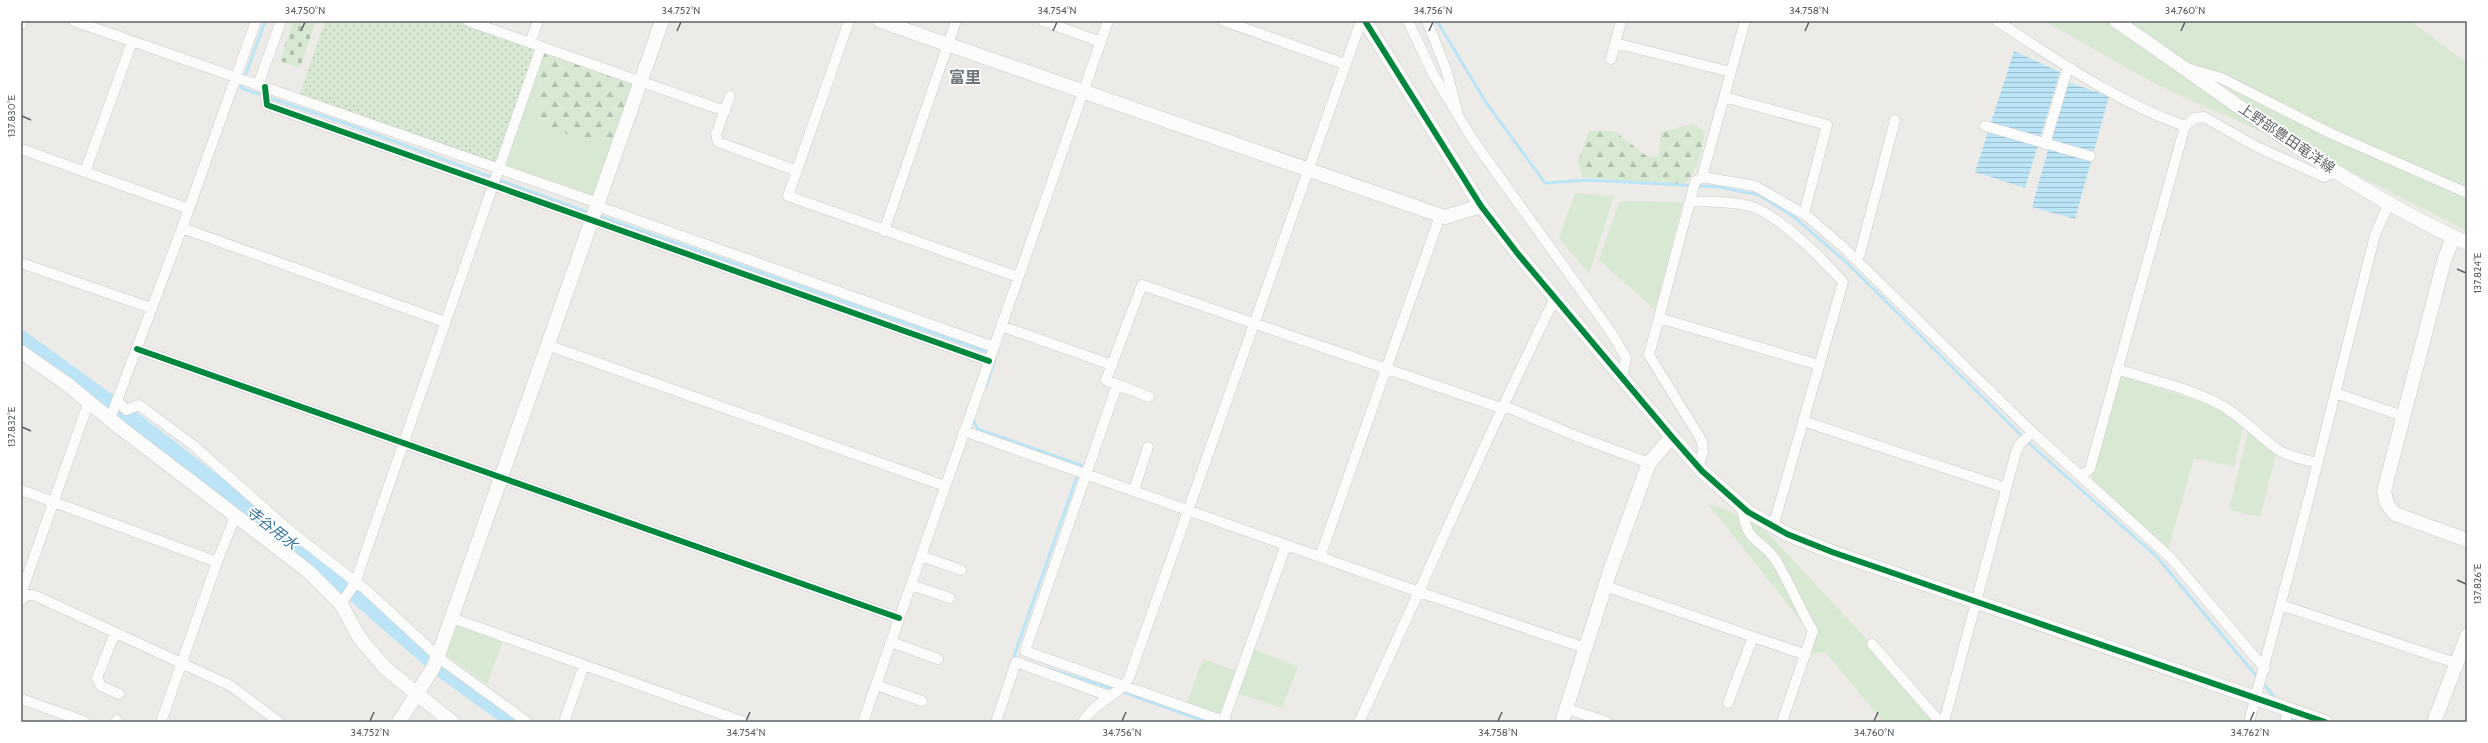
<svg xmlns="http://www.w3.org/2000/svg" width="2488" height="743" font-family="Cabin,'Noto Sans JP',sans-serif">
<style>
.green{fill:#d8e9d3}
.forest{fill:url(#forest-firs)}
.cemetery{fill:url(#cemetery-stones)}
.park{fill:url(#park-dots)}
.water{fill:url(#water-rules)}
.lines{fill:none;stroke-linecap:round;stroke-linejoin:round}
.stream{stroke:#bbe5f7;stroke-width:3}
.river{stroke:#bbe5f7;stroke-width:19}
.street-casing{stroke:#c9cac9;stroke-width:11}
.secondary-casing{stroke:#c8c9c8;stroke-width:15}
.street{stroke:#fcfcfb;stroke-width:10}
.secondary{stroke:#fcfcfb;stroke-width:14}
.cycleway-casing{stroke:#fff;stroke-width:8}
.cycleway{stroke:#00873e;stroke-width:6}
.ticks{fill:none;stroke:#5d6266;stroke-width:1.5}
.labels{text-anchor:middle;stroke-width:3.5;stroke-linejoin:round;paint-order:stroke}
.street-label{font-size:14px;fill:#5d6266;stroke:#fff}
.water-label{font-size:15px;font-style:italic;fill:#3d799f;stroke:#fff}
.quarter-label{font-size:16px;font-weight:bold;fill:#6e7478;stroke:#fff}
.neatline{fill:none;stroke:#5d6266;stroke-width:1.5}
.ticks-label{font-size:10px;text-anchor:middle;fill:#5d6266}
</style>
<defs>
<pattern id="forest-firs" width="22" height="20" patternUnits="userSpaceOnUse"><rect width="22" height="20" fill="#d8e9d3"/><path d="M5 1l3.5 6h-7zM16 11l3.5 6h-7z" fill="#b2c0af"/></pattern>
<pattern id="cemetery-stones" width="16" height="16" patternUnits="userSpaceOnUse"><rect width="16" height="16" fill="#d8e9d3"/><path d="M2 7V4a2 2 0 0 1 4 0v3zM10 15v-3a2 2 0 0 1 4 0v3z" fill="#b2c0af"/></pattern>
<pattern id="park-dots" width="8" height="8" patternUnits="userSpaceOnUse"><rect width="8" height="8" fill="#d8e9d3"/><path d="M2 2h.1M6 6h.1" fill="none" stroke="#b2c0af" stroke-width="1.8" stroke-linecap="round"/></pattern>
<pattern id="water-rules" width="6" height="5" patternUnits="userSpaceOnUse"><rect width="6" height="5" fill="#bbe5f7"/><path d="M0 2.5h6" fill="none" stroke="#9bbdcc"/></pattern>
</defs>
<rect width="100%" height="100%" fill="#edebe7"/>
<path class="green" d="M 2044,21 L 2411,21 L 2467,63 L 2467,231 L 2343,168 L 2159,86 Z
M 541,48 L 547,49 L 539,67 L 541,90 L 539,123 L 620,139 L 598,202 L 501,168 Z
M 1575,193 L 1614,196 L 1589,274 L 1559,238 Z
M 1620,201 L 1683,202 L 1655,310 L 1599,260 Z
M 2120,375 L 2217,407 L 2243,426 L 2234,467 L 2194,458 L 2168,550 L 2094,484 L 2092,477 Z
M 2248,431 L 2276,455 L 2260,517 L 2229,510 Z
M 1708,504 L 1724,509 L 1763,528 L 1877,650 L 1940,722 L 1883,722 L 1825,652 L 1806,655 L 1812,635 Z
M 456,619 L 504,637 L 487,685 L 446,655 Z
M 1250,647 L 1298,667 L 1282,708 L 1234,692 L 1224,721 L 1185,707 L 1203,659 L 1241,673 Z"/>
<path class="forest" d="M 547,49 L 640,82 L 620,139 L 582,140 L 537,122 L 541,89 L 539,66 Z
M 1692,124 L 1705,131 C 1702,153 1698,169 1684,185 L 1582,177 L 1578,161 L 1589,131 L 1614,131 L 1649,158 L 1659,155 L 1661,132 Z"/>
<path class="cemetery" d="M 293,21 L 316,21 L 300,68 L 280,61 Z"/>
<path class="park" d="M 325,21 L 468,21 L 541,47 L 499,168 L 298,99 Z"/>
<path class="water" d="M 2014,51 L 2060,72 L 2025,188 L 1975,172 Z
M 2067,82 L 2109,96 L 2075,219 L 2032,207 Z"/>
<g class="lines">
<path class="stream" d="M 265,21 L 241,88 L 344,123 L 590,213
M 1437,21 L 1485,101 L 1545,183 L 1587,180 L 1719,187 L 1759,195 L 1794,217 L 1846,262 L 2032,446 L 2157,557 L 2258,678
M 597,215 L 990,353
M 986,386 L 995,360 L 994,356
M 973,420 L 978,429 L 1081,465 L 1014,656 L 1019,659
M 1049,669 L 1114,689
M 2262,682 L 2276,699
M 1120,691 L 1207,722
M 2290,716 L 2296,722"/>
<path class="river" d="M 21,340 L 130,419 L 357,594 L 443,669 L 517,722"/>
<g class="street-casing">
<path id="street" d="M 74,21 L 598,203
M 468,21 L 725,111
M 849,21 L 788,196 L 1018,277
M 1043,21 L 1101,42
M 1224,21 L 1345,64
M 1408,21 L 1433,74 L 1473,140 L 1613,335 L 1626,358 L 1622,379
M 1427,21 L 1446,69 L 1457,110
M 1997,21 C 2057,60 2118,103 2185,126
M 21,25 L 22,21
M 530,43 L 538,21
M 1615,43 L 1731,72
M 1611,59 L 1621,21
M 2190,69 L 2221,78 L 2330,133 L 2467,193
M 258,85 L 281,21
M 265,87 L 267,105 L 989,361
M 730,96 L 716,134 L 718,142 L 797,171
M 1724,97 L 1827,125 L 1804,214
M 1985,126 L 2090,156
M 2045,144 L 2068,67
M 21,149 L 189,209
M 85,172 L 132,42
M 1702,177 L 1755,186 L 1807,216 L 1842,246 L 2032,432 L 2171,558 L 2265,669
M 1690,201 C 1708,202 1727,201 1745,205 C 1776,210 1822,259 1843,282 L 1773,527
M 597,206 L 994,347
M 182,228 L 445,322
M 884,231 L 956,21
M 1855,259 L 1860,254 L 1895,120
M 21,263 L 151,308
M 1659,318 L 1819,365
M 1001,326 L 1112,365
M 547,345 L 945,486
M 137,349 L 899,618
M 2117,369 C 2150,380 2187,387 2219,404 C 2241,415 2257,435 2277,449 C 2288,457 2304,459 2317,463
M 1117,385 L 1025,651 L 1227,722
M 2335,393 L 2403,416
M 1149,397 L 1106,380 L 1142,285 L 1501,408 L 1509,408 L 1576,436 L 1649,463
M 117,400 L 126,410 L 139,405 L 193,445 L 289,530 L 365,589 L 443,661 L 527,722
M 110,419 L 182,228 L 256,21
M 1803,421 L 2006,488
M 964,431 L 1419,592 L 1585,648
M 1698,466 L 1703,452 L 1702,441 L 1649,355 L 1695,182 L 1702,177 L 1745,21
M 2080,476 L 2090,469 L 2185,126 L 2195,118 L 2204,117 L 2257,147 L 2324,177 L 2335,172
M 21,490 L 217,562
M 1134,490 L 1148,447
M 1742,507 C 1746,546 1761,536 1777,562 C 1790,584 1800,609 1813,631 L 1782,722
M 921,556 L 961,570
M 1320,557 L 1440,216
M 911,585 L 950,598
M 1605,586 L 1806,655
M 21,594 L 89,401
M 21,600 L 27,595 L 34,595 L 231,686 L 279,722
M 341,604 L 355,583 L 541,47
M 2281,605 L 2456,663
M 452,618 L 744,722
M 115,633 L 97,678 L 101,686 L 119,694
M 891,642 L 938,659
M 1872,644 L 1940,722
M 876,685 L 922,701
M 21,699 L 86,722
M 1728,703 L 1753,637
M 1565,708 L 1607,722
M 116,722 L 117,720
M 161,722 L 217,562 L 236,514
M 564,722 L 584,665
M 863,722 L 1108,21
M 996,722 L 1016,662 L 1109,696
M 1083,722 C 1093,703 1118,696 1129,678 L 1361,21
M 1223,722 L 1286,545
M 1359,722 C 1425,581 1486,437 1555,298
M 1944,722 L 2016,452 L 2019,445 L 2032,432
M 2249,722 L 2307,505 L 2375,235 L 2389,203
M 2285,722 L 2289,709"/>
</g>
<g class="secondary-casing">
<path id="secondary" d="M 880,21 L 1445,217 L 1481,206
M 1365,21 L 1481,206 L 1518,254 L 1672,437 L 1702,471 L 1748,512 L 1787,534 L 1832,552 L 2325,722
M 2116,21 C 2230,98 2340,186 2467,243
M 2453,237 L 2444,261 L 2384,491 L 2387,504 L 2395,514 L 2467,540
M 21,352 L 67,384 L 122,429 L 308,571 L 341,604 L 359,637 L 385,668 L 452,722
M 399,722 L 433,668 L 438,656 L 662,21
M 1562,722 L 1610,571 L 1649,463 L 1672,437
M 2434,722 L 2467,636"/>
</g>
<use href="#street" class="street"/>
<use href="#secondary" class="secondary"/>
<g class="cycleway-casing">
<path id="cycleway" d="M 1365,21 L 1481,206 L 1518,254 L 1672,437 L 1702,471 L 1748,512 L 1787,534 L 1832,552 L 2325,722
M 265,87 L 267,105 L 989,361
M 137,349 L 899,618"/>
</g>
<use href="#cycleway" class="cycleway"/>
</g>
<path class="ticks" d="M 301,31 L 305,22M 677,31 L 681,22M 1053,31 L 1057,22M 1429,31 L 1433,22M 1805,31 L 1809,22M 2181,31 L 2185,22M 22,116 L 31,120M 2457,269 L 2466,273M 22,427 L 31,431M 2457,580 L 2466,584M 370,721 L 374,712M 746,721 L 750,712M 1122,721 L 1126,712M 1498,721 L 1502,712M 1874,721 L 1878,712M 2250,721 L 2254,712"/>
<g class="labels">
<g class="street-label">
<text transform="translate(2287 138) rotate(34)" y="5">上野部豊田竜洋線</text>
</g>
<g class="water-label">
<text transform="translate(272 528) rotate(38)" y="5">寺谷用水</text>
</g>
<g class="quarter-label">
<text x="965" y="83">富里</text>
</g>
</g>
<rect width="2488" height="743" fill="none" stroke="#ffffff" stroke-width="44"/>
<rect x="22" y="22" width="2444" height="699" class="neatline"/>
<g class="ticks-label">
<text x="305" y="14">34.750°N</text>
<text x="681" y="14">34.752°N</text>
<text x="1057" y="14">34.754°N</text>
<text x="1433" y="14">34.756°N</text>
<text x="1809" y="14">34.758°N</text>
<text x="2185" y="14">34.760°N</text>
<text transform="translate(11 116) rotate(-90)" y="4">137.830°E</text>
<text transform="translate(2477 273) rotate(-90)" y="4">137.824°E</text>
<text transform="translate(11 427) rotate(-90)" y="4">137.832°E</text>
<text transform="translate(2477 584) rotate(-90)" y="4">137.826°E</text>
<text x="370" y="736">34.752°N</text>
<text x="746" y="736">34.754°N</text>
<text x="1122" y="736">34.756°N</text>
<text x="1498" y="736">34.758°N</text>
<text x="1874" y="736">34.760°N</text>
<text x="2250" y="736">34.762°N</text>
</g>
</svg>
